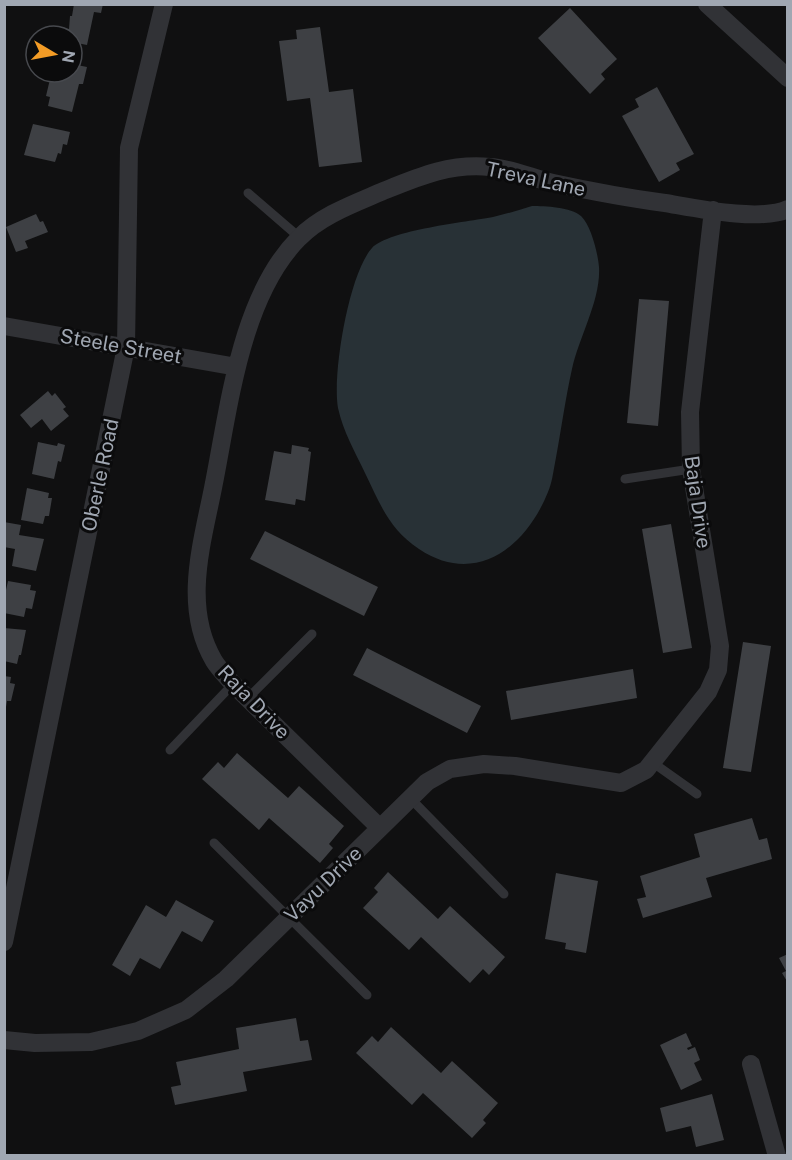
<svg xmlns="http://www.w3.org/2000/svg" width="792" height="1160" font-family="'Public Sans',sans-serif">
<style>
.water{fill:#283136}
.building{fill:#3e4044}
.lines{fill:none;stroke-linecap:round;stroke-linejoin:round}
.service{stroke:#313236;stroke-width:9}
.minor{stroke:#313236;stroke-width:18}
.labels{text-anchor:middle;stroke-width:6;stroke-linejoin:round;paint-order:stroke}
.street-label{font-size:20px;fill:#a0a7b2;stroke:#0b0b0c}
</style>
<rect width="100%" height="100%" fill="#101011"/>
<path class="water" d="M 532,206 C 545,206 571,207 581,216 C 591,225 598,254 599,267 C 601,300 579,337 572,369 C 565,400 561,432 555,463 C 553,473 552,483 548,492 C 526,547 476,587 419,549 C 389,529 380,504 365,473 C 355,452 343,431 338,408 C 332,374 349,273 372,248 C 389,230 467,222 493,217 C 506,214 519,210 532,206 Z"/>
<path class="building" d="M 74,4 L 103,4 L 101,13 L 94,12 L 87,45 L 72,42 L 72,36 L 63,36 L 65,28 L 69,29 L 70,16 L 72,16 Z
M 570,8 L 617,59 L 601,74 L 605,79 L 590,94 L 538,38 Z
M 320,27 L 329,92 L 353,89 L 362,162 L 319,167 L 310,98 L 287,101 L 279,41 L 297,39 L 296,30 Z
M 72,64 L 87,67 L 83,84 L 79,84 L 72,112 L 48,106 L 50,97 L 46,96 L 51,75 L 60,78 L 61,72 L 72,72 Z
M 657,87 L 694,154 L 676,163 L 680,170 L 659,182 L 622,116 L 639,107 L 635,99 Z
M 33,124 L 70,132 L 67,145 L 63,144 L 61,154 L 58,153 L 55,162 L 24,155 Z
M 36,214 L 40,222 L 43,221 L 48,232 L 25,241 L 28,248 L 16,252 L 6,227 Z
M 639,299 L 669,301 L 658,426 L 627,423 Z
M 48,391 L 52,396 L 55,393 L 66,407 L 63,409 L 69,416 L 51,431 L 42,419 L 31,428 L 20,415 Z
M 38,442 L 57,446 L 58,443 L 65,445 L 61,462 L 58,461 L 54,479 L 32,474 Z
M 292,445 L 309,448 L 308,451 L 311,452 L 305,501 L 296,499 L 295,505 L 265,500 L 274,451 L 291,454 Z
M 27,488 L 49,493 L 48,498 L 52,498 L 49,516 L 45,516 L 43,524 L 21,520 Z
M 4,522 L 21,525 L 19,535 L 44,539 L 36,571 L 12,566 L 15,549 L 4,547 Z
M 671,524 L 692,648 L 663,653 L 642,529 Z
M 265,531 L 378,587 L 364,616 L 250,559 Z
M 8,581 L 31,585 L 30,590 L 36,591 L 32,609 L 26,608 L 24,617 L 4,613 L 4,599 Z
M 4,628 L 26,630 L 21,655 L 19,655 L 17,664 L 4,661 Z
M 743,642 L 771,646 L 751,772 L 723,768 Z
M 367,648 L 481,706 L 467,733 L 353,675 Z
M 633,669 L 637,698 L 511,720 L 506,691 Z
M 4,676 L 11,677 L 10,683 L 15,684 L 11,701 L 7,701 L 6,707 Z
M 237,753 L 288,798 L 299,786 L 344,826 L 329,844 L 333,848 L 320,863 L 269,818 L 259,830 L 202,779 L 218,762 L 224,768 Z
M 752,818 L 759,840 L 767,838 L 772,859 L 706,878 L 712,897 L 643,918 L 637,899 L 646,897 L 640,876 L 700,857 L 694,834 Z
M 388,872 L 438,919 L 450,906 L 505,957 L 489,975 L 483,969 L 470,983 L 421,937 L 409,950 L 363,908 L 378,892 L 374,888 Z
M 556,873 L 598,881 L 586,953 L 565,949 L 566,943 L 545,939 Z
M 176,900 L 214,921 L 202,942 L 182,931 L 160,969 L 140,958 L 130,976 L 112,965 L 146,905 L 166,917 Z
M 788,954 L 788,983 L 782,973 L 786,971 L 779,958 Z
M 296,1018 L 300,1041 L 308,1040 L 312,1060 L 243,1072 L 247,1091 L 175,1105 L 171,1087 L 181,1085 L 176,1062 L 239,1049 L 236,1028 Z
M 391,1027 L 441,1073 L 452,1061 L 498,1103 L 483,1120 L 486,1123 L 472,1138 L 423,1093 L 412,1105 L 356,1053 L 372,1036 L 378,1042 Z
M 686,1033 L 692,1046 L 687,1048 L 688,1050 L 695,1047 L 700,1060 L 694,1063 L 702,1080 L 681,1090 L 660,1045 Z
M 712,1094 L 724,1140 L 696,1147 L 691,1126 L 666,1132 L 660,1108 Z"/>
<g class="lines">
<path class="service" d="M 248,193 L 299,237
M 625,479 L 691,469
M 248,698 L 312,634
M 170,750 L 233,684
M 652,762 L 697,794
M 410,798 L 504,894
M 214,843 L 367,995"/>
<path class="minor" d="M 707,4 L 788,78
M 4,326 L 237,367
M 380,828 L 233,684 C 227,677 219,669 214,661 C 182,607 202,544 213,488 C 229,409 240,297 299,238 C 320,216 353,204 381,192 C 418,177 449,163 490,167 C 511,168 532,178 553,183 C 590,191 627,198 665,203 C 695,208 760,222 788,209
M 4,942 L 126,347 L 129,148 L 164,4
M 4,1040 L 35,1043 L 91,1042 L 138,1031 L 186,1010 L 226,979 L 427,782 L 450,769 L 484,764 L 515,766 L 621,783 L 646,770 L 708,692 L 718,670 L 720,646 L 691,469 L 690,412 L 713,210
M 751,1064 L 777,1156"/>
</g>
<g class="labels">
<g class="street-label">
<text transform="translate(536 179) rotate(12)" y="7">Treva Lane</text>
<text transform="translate(121 346) rotate(10)" y="7">Steele Street</text>
<text transform="translate(100 475) rotate(-78)" y="7">Oberle Road</text>
<text transform="translate(698 502) rotate(82)" y="7">Baja Drive</text>
<text transform="translate(254 702) rotate(46)" y="7">Raja Drive</text>
<text transform="translate(323 884) rotate(-44)" y="7">Vayu Drive</text>
</g>
</g>
<rect width="792" height="1160" fill="none" stroke="#a0a7b2" stroke-width="12"/>
<g transform="translate(54 54) rotate(100)"><circle r="28" fill="#0b0b0c" stroke="#47494e" stroke-width="1.5"/>
<path d="M0-4.5L10 22L0 15L-10 22Z" fill="#f39c26"/>
<text y="-9" font-size="16" font-weight="bold" text-anchor="middle" fill="#a0a7b2">N</text>
</g>
</svg>
